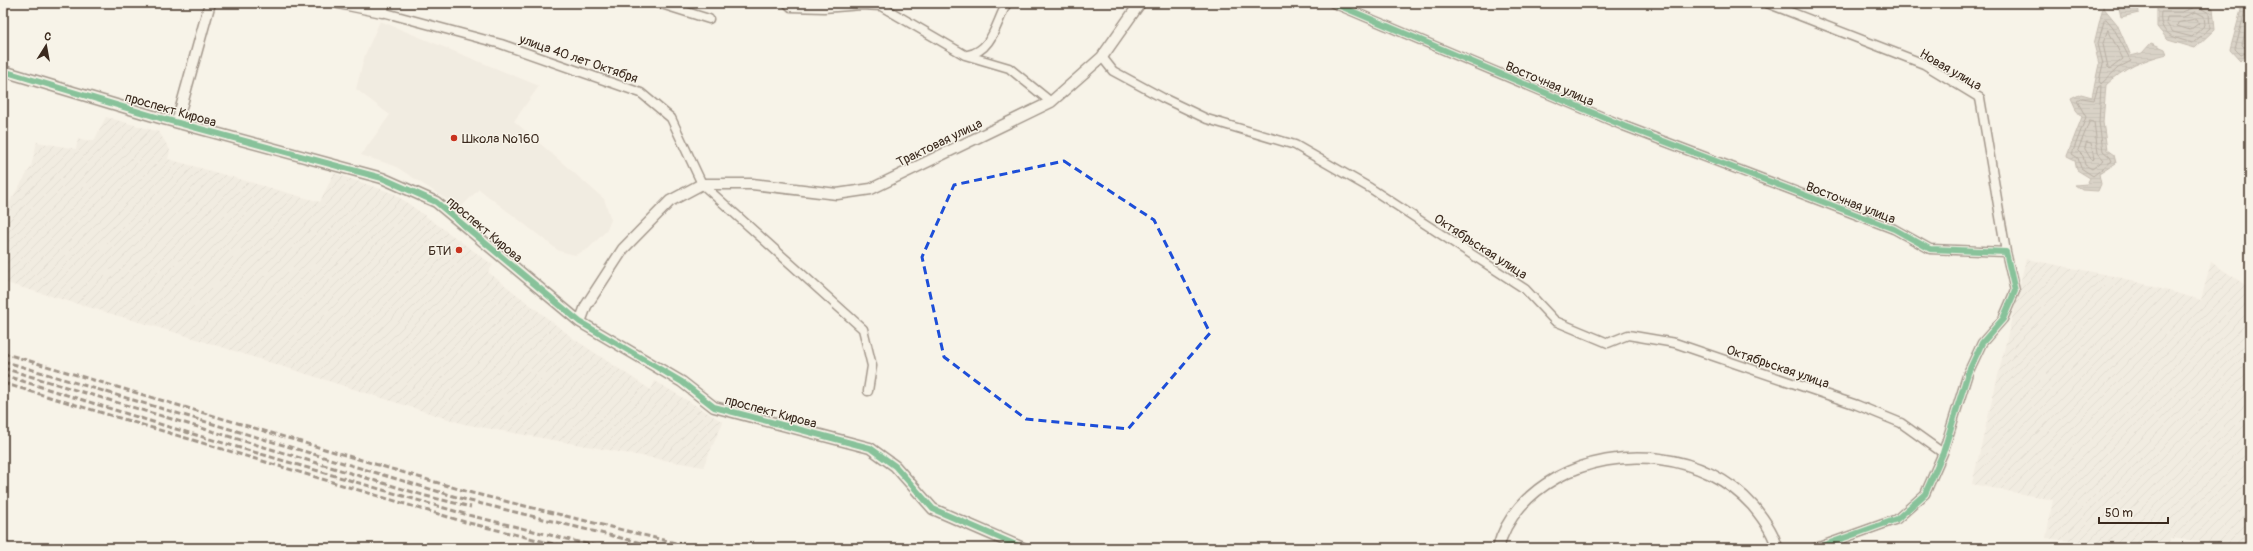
<svg xmlns="http://www.w3.org/2000/svg" width="2253" height="551" font-family="Pangolin,sans-serif">
<style>
.built{fill:#e9e4d9}
.industrial{fill:url(#industrial-furrows)}
.water{fill:url(#water-rules);stroke:#84786c}
.lines{fill:none;stroke-linecap:round;stroke-linejoin:round}
.shore{stroke:#6b5e52;stroke-width:1}
.minor-casing{stroke:#3b2a1e;stroke-width:11}
.tertiary-casing{stroke:#3b2a1e;stroke-width:13}
.minor{stroke:#f7f3e8;stroke-width:8}
.tertiary{stroke:#f7f3e8;stroke-width:10}
.rail{stroke:#3b2a1e;stroke-width:3;stroke-dasharray:6 3;stroke-linecap:butt}
.cycleway-casing{stroke:#f7f3e8;stroke-width:8}
.cycleway{stroke:#00873e;stroke-width:6}
.marked{fill:none;stroke:#1d4ed8;stroke-width:3;stroke-dasharray:8 5;stroke-linejoin:round}
.poi-dot{fill:#c8321e;stroke:#f7f3e8;stroke-width:1.5}
.labels{text-anchor:middle;stroke-width:3;stroke-linejoin:round;paint-order:stroke}
.street-label{font-size:13px;fill:#3b2a1e;stroke:#f7f3e8}
.poi-label{font-size:13px;fill:#3b2a1e;stroke:#f7f3e8;text-anchor:start}
</style>
<defs>
<pattern id="industrial-furrows" width="10" height="10" patternUnits="userSpaceOnUse"><rect width="10" height="10" fill="#e9e4d9"/><path d="M-1 1l2-2M0 10L10 0M9 11l2-2" fill="none" stroke="#c9c4ba"/></pattern>
<pattern id="water-rules" width="6" height="5" patternUnits="userSpaceOnUse"><rect width="6" height="5" fill="#b4aca0"/><path d="M0 2.5h6" fill="none" stroke="#948c82"/></pattern>
</defs>
<rect width="100%" height="100%" fill="#f7f3e8"/>
<filter id="ink" filterUnits="userSpaceOnUse"><feTurbulence type="fractalNoise" baseFrequency=".025" numOctaves="2"/><feDisplacementMap in="SourceGraphic" scale="8" xChannelSelector="R" yChannelSelector="G"/><feConvolveMatrix kernelMatrix="1 2 1 2 8 2 1 2 1" color-interpolation-filters="sRGB"/></filter>
<g filter="url(#ink)">
<path class="built" d="M 380,21 L 539,86 L 514,121 L 604,199 L 611,220 L 606,231 L 588,249 L 575,255 L 559,251 L 479,189 L 460,208 L 395,166 L 361,155 L 390,115 L 356,89 L 365,55 Z"/>
<path class="industrial" d="M 106,117 L 159,132 L 170,150 L 168,159 L 320,202 L 334,173 L 395,194 L 493,265 L 488,272 L 574,339 L 651,390 L 655,381 L 723,422 L 703,467 L 464,424 L 187,336 L 3,282 L 3,213 L 31,167 L 37,142 L 76,149 L 78,139 L 94,141 Z
M 2026,259 L 2118,277 L 2201,300 L 2211,262 L 2250,288 L 2250,547 L 2170,538 L 2168,548 L 2082,548 L 2084,543 L 2046,538 L 2053,500 L 1972,484 Z"/>
<path class="water" d="M 2118,3 L 2138,3 L 2139,13 L 2121,17 Z
M 2194,3 L 2205,3 L 2205,7 L 2213,8 L 2215,29 L 2195,48 L 2168,40 L 2157,27 L 2157,7 L 2182,8 Z
M 2238,3 L 2250,3 L 2250,52 L 2240,61 L 2230,50 L 2241,10 Z
M 2103,7 L 2117,24 L 2131,56 L 2142,53 L 2151,43 L 2165,49 L 2167,54 C 2143,60 2124,68 2106,85 L 2103,122 L 2107,150 L 2114,155 L 2116,163 L 2099,174 L 2101,184 L 2098,191 L 2082,190 L 2075,185 L 2087,184 L 2090,178 L 2077,170 L 2075,160 L 2067,156 L 2082,117 L 2076,110 L 2071,99 L 2081,94 L 2092,97 L 2099,64 L 2094,44 Z"/>
<g class="lines">
<path class="shore" d="M 2195,3 L 2193,8 L 2182,12 L 2161,12 C 2158,35 2175,38 2193,43 L 2210,28 L 2209,13 L 2202,9 L 2201,3
M 2243,3 L 2245,11 L 2235,49 L 2241,55 L 2250,51
M 2196,12 L 2204,16 L 2205,25 L 2192,37 L 2173,32 L 2166,23 L 2167,17 L 2183,17 Z
M 2250,13 L 2242,45 L 2244,47 L 2250,46
M 2106,19 L 2113,27 L 2131,61 L 2118,68 L 2101,84 L 2099,81 L 2103,64 L 2098,44 L 2104,21 Z
M 2197,19 L 2199,23 L 2190,30 L 2177,26 L 2178,23 Z
M 2108,30 L 2123,59 L 2110,69 L 2108,67 L 2103,44 Z
M 2101,86 L 2099,122 L 2103,151 L 2110,157 L 2112,161 L 2093,176 L 2081,168 L 2078,158 L 2072,154 L 2086,117 L 2077,101 L 2082,98 L 2094,100 L 2098,87 Z
M 2090,121 L 2094,122 L 2098,153 L 2104,160 L 2092,169 L 2085,165 L 2083,156 L 2078,151 Z
M 2087,142 L 2091,143 L 2094,159 L 2092,161 L 2085,149 Z"/>
<g class="minor-casing">
<path id="minor" d="M 658,3 L 709,19
M 787,3 L 791,7 L 824,8 L 861,5 L 881,6 L 965,55 L 1009,68 L 1051,102
M 1333,3 L 1624,126 L 1894,229 L 1930,249 L 2006,252 L 2015,291 L 2003,319 L 1982,343 L 1968,373 L 1943,453 L 1925,494 L 1897,519 L 1816,548
M 1767,3 L 1924,64 L 1980,98 L 2006,252
M 382,12 L 501,44 L 641,93 L 671,118 L 702,184 L 863,329 L 872,366 L 868,391
M 968,55 C 993,50 996,22 1007,3
M 1102,57 L 1113,71 L 1163,98 L 1207,119 L 1295,145 L 1370,188 L 1525,289 L 1555,321 L 1608,343 L 1628,335 L 1675,343 L 1857,405 L 1901,423 L 1943,453"/>
</g>
<g class="tertiary-casing">
<path id="tertiary" d="M 338,3 L 382,12 L 385,3
M 3,71 L 160,118 L 382,178 L 436,202 L 580,322 L 682,382 L 714,407 L 870,448 L 895,466 L 933,509 L 1023,548
M 177,122 L 210,3
M 580,322 L 586,306 L 623,249 L 670,201 L 702,184 L 752,184 L 837,194 L 871,189 L 1051,102 L 1102,57 L 1140,3
M 1498,548 C 1506,517 1529,493 1556,478 C 1618,444 1705,452 1753,506 C 1763,518 1774,533 1777,548"/>
</g>
<use href="#minor" class="minor"/>
<use href="#tertiary" class="tertiary"/>
<path class="rail" d="M 3,353 L 472,493 L 696,548
M 3,361 L 470,501 L 662,548
M 3,368 L 426,496 L 471,507
M 3,375 L 169,427 L 468,515 L 603,548
M 3,383 L 465,522 L 570,548"/>
<g class="cycleway-casing">
<path id="cycleway" d="M 1333,3 L 1624,126 L 1894,229 L 1930,249 L 2006,252 L 2015,291 L 2003,319 L 1982,343 L 1968,373 L 1943,453 L 1925,494 L 1897,519 L 1816,548
M 3,71 L 160,118 L 382,178 L 436,202 L 580,322 L 682,382 L 714,407 L 870,448 L 895,466 L 933,509 L 1023,548"/>
</g>
<use href="#cycleway" class="cycleway"/>
</g>
</g>
<path d="M0 0H2253V551H0ZM 1064,161 L 1154,220 L 1210,333 L 1128,429 L 1026,419 L 944,357 L 922,257 L 954,185 Z" fill="#f7f3e8" fill-opacity=".55" fill-rule="evenodd"/>
<path class="marked" d="M 1064,161 L 1154,220 L 1210,333 L 1128,429 L 1026,419 L 944,357 L 922,257 L 954,185 Z"/>
<g class="poi-dot">
<circle cx="454" cy="138" r="4"/>
<circle cx="459" cy="250" r="4"/>
</g>
<g class="labels">
<g class="street-label">
<text transform="translate(579 58) rotate(19)" y="5">улица 40 лет Октября</text>
<text transform="translate(1951 69) rotate(30)" y="5">Новая улица</text>
<text transform="translate(1550 83) rotate(23)" y="5">Восточная улица</text>
<text transform="translate(171 109) rotate(16)" y="5">проспект Кирова</text>
<text transform="translate(939 142) rotate(-26)" y="5">Трактовая улица</text>
<text transform="translate(1851 202) rotate(21)" y="5">Восточная улица</text>
<text transform="translate(485 229) rotate(40)" y="5">проспект Кирова</text>
<text transform="translate(1481 246) rotate(33)" y="5">Октябрьская улица</text>
<text transform="translate(1778 366) rotate(19)" y="5">Октябрьская улица</text>
<text transform="translate(771 411) rotate(15)" y="5">проспект Кирова</text>
</g>
<g class="poi-label">
<text x="462" y="143">Школа №160</text>
<text x="451" y="255" text-anchor="end">БТИ</text>
</g>
</g>
<rect width="2253" height="551" fill="none" stroke="#f7f3e8" stroke-width="16"/>
<rect x="8" y="8" width="2237" height="535" fill="none" stroke="#3b2a1e" stroke-width="1.5" filter="url(#ink)"/>
<g transform="translate(46 46) rotate(11)" stroke="#f7f3e8" stroke-width="3" paint-order="stroke">
<path d="M0-3L7 15L0 10L-7 15Z" fill="#3b2a1e"/>
<text y="-6" font-size="11" font-weight="bold" text-anchor="middle" fill="#3b2a1e">С</text>
</g>
<path d="M2099 517v6h69v-6" fill="none" stroke="#3b2a1e" stroke-width="2"/>
<text x="2105" y="517" font-size="12" fill="#3b2a1e" stroke="#f7f3e8" stroke-width="3" paint-order="stroke">50 m</text>
</svg>
